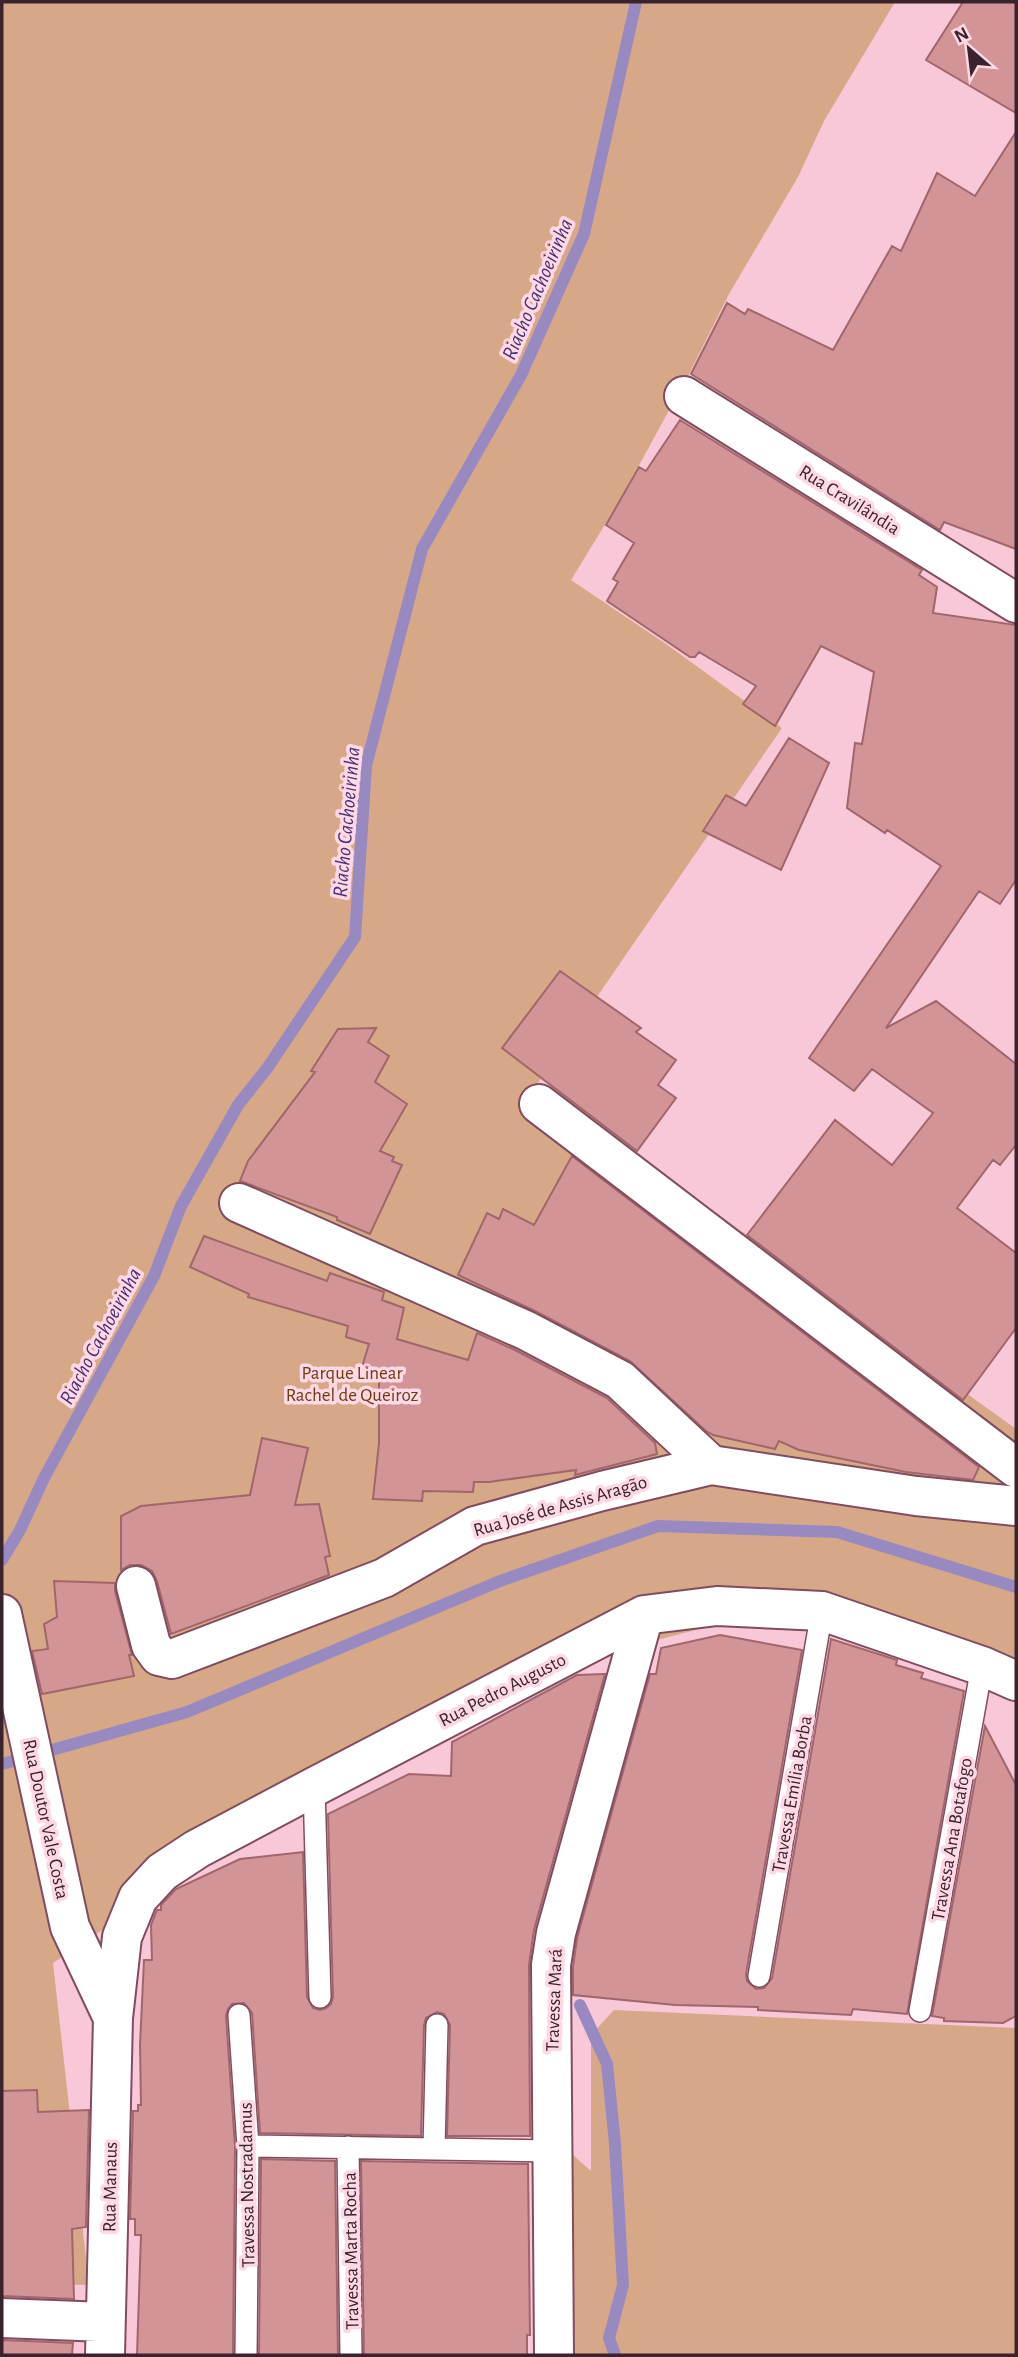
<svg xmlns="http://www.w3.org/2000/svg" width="1018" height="2357" font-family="'Alegreya Sans',sans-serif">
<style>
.green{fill:#d7a888}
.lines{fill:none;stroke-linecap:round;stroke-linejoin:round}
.stream{stroke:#988ac1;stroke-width:12}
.building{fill:#d29497;stroke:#a1666a;stroke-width:2}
.lane-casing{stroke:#804c60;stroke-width:24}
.street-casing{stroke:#804c60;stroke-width:42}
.lane{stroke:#fff;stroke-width:21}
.street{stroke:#fff;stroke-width:38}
.labels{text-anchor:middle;stroke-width:7;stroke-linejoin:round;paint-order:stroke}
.street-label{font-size:19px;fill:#3a232c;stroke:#fed8e5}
.park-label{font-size:19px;fill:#6f3c11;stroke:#fed8e5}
.water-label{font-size:21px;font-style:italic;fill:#473074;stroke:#fed8e5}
</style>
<rect width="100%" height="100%" fill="#f8c7d8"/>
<path class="green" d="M 2,2 L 895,2 L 824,121 L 798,177 L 729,294 L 690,372 L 620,500 L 571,580 L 666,644 L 782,728 L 537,1084 L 1016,1429 L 1016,1688 L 973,1671 L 785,1622 L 711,1626 L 622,1649 L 545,1681 L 187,1873 L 53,1963 L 89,2285 L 2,2283 Z
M 614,2010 L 1016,2028 L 1016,2355 L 573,2355 L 571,2176 L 573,2155 L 591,2171 L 591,2035 Z"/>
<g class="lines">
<path class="stream" d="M 2,1560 L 20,1530 L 44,1478 L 154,1276 L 181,1206 L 238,1105 L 268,1067 L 355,937 L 366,766 L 422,549 L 521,375 L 584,234 L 636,2
M 2,1764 L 187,1712 L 500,1581 L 658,1526 L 837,1532 L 1016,1587
M 580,2005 L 607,2064 L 615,2144 L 623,2285 L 609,2338 L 615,2355"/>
</g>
<path class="building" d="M 963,2 L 1016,2 L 1016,113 L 926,60 Z
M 1016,132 L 1016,549 L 944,522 L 940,530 L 691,374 L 727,303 L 745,314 L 748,309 L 833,350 L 892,246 L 901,251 L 937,173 L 975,196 Z
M 680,420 L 922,570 L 919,575 L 937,587 L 933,613 L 1016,625 L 1016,880 L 1000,904 L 979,891 L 886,1028 L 936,1001 L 1016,1064 L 1016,1145 L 1000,1165 L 993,1160 L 957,1208 L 1016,1253 L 1016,1328 L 963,1400 L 747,1235 L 835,1120 L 892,1165 L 933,1113 L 872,1069 L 854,1091 L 809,1058 L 941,866 L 887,830 L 885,833 L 847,808 L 855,743 L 862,744 L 874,672 L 821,646 L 775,726 L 743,704 L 756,686 L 699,652 L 695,657 L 690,657 L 607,601 L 618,582 L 613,579 L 634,543 L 606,525 L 639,467 L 646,471 Z
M 789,738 L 829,763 L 781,870 L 703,831 L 726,795 L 746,806 Z
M 560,971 L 641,1028 L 636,1032 L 676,1060 L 658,1085 L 676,1098 L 637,1151 L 502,1048 Z
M 376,1028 L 368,1042 L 389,1056 L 375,1082 L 407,1104 L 380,1151 L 394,1157 L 392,1161 L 402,1165 L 370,1234 L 337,1220 L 337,1217 L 240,1181 L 248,1161 L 315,1072 L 311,1071 L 338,1029 Z
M 572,1156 L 979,1467 L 973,1480 L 906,1472 L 799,1450 L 779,1441 L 775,1449 L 713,1435 L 706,1431 L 630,1361 L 535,1311 L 458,1275 L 487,1213 L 499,1219 L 503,1209 L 534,1225 Z
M 204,1236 L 327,1281 L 330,1273 L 384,1292 L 382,1300 L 404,1308 L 397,1339 L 468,1360 L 477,1333 L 515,1350 L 607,1398 L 655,1443 L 657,1454 L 575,1475 L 576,1470 L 489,1482 L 474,1482 L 473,1492 L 423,1491 L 422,1501 L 373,1499 L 379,1443 L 379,1375 L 361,1370 L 369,1344 L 346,1337 L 348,1326 L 248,1297 L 249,1294 L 190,1267 Z
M 262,1438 L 308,1448 L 295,1505 L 319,1504 L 330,1556 L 325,1557 L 329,1575 L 171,1634 L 157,1581 L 152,1571 L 141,1565 L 130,1565 L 121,1570 L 121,1516 L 141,1506 L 250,1495 Z
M 54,1581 L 115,1583 L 115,1591 L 132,1655 L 129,1655 L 134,1676 L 42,1694 L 32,1651 L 48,1649 L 44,1624 L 57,1617 Z
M 720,1635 L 802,1650 L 746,1974 L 747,1981 L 756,1989 L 764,1988 L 772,1978 L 831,1639 L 897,1660 L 896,1665 L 923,1673 L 921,1678 L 964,1691 L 907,2014 L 853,2009 L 851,2015 L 758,2010 L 758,2007 L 675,2005 L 573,1995 L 573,1967 L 577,1938 L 650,1674 L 656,1674 L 661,1648 Z
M 605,1674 L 534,1930 L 529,1965 L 530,2136 L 447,2136 L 450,2025 L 444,2014 L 437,2012 L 426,2018 L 424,2025 L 421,2136 L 260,2133 L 252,2013 L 244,2003 L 232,2004 L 228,2009 L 226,2016 L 235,2146 L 233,2355 L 137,2355 L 141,2235 L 135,2235 L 135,2219 L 130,2219 L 133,2111 L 138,2111 L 138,2105 L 141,2105 L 140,2045 L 144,1960 L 152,1960 L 151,1925 L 157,1910 L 161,1910 L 161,1905 L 176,1889 L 240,1859 L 303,1852 L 307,1997 L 313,2008 L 320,2010 L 326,2008 L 331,2004 L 333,1997 L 328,1814 L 409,1774 L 451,1776 L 452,1742 L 577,1675 Z
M 985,1726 L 1016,1785 L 1016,2016 L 1003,2023 L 944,2021 L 944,2018 L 932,2016 Z
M 37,2090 L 38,2112 L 89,2110 L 86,2227 L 72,2229 L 74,2299 L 2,2296 L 2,2091 Z
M 261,2159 L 335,2161 L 338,2355 L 259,2355 Z
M 361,2161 L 528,2164 L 530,2335 L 527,2335 L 527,2355 L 364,2355 Z
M 2,2340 L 73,2343 L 72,2355 L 2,2355 Z"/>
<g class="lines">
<g class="lane-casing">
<path id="lane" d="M 314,1787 L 320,1997
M 759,1976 L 822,1611
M 920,2011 L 982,1666
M 239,2015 L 248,2146 L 246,2355
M 248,2146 L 553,2151
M 348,2147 L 351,2355
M 434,2149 L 437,2025"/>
</g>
<g class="street-casing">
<path id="street" d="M 684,396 L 1016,603
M 539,1104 L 1016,1468
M 239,1203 L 525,1330 L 620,1380 L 711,1465
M 136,1586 L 151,1645 L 159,1656 L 172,1659 L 384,1578 L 475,1526 L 602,1491 L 711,1465 L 916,1496 L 1016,1506
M 2,1614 L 70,1927 L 113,2018
M 2,2318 L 105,2322
M 105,2355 L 113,2018 L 122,1937 L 138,1898 L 162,1872 L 197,1849 L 314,1787 L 644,1615 L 717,1606 L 822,1611 L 982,1666 L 1016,1681
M 554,2355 L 551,1965 L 556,1933 L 644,1615"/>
</g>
<use href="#lane" class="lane"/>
<use href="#street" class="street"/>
</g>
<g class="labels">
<g class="street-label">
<text transform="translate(850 499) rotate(32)" y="7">Rua Cravilândia</text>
<text transform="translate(560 1505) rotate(-16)" y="7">Rua José de Assis Aragão</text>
<text transform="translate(502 1689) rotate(-27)" y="7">Rua Pedro Augusto</text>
<text transform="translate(791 1794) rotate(-80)" y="7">Travessa Emília Borba</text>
<text transform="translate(47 1819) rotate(78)" y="7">Rua Doutor Vale Costa</text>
<text transform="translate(951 1839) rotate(-80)" y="7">Travessa Ana Botafogo</text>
<text transform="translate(553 2000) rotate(-88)" y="7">Travessa Mará</text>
<text transform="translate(246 2185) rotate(-91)" y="7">Travessa Nostradamus</text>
<text transform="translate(109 2187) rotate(-89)" y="7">Rua Manaus</text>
<text transform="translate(350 2251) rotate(-91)" y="7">Travessa Marta Rocha</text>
</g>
<g class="park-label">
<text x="352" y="1379">Parque Linear<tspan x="352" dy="22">Rachel de Queiroz</tspan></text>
</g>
<g class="water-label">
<text transform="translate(537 289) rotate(-67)" y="7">Riacho Cachoeirinha</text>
<text transform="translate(346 822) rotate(-85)" y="7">Riacho Cachoeirinha</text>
<text transform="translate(100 1336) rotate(-62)" y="7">Riacho Cachoeirinha</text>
</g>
</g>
<rect width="1018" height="2357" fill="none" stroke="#3a232c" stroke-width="7"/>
<g transform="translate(969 49) rotate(332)" stroke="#fed8e5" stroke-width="5" paint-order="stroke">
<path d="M0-5L12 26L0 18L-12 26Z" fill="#3a232c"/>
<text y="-10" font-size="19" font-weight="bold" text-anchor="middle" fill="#3a232c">N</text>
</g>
</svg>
